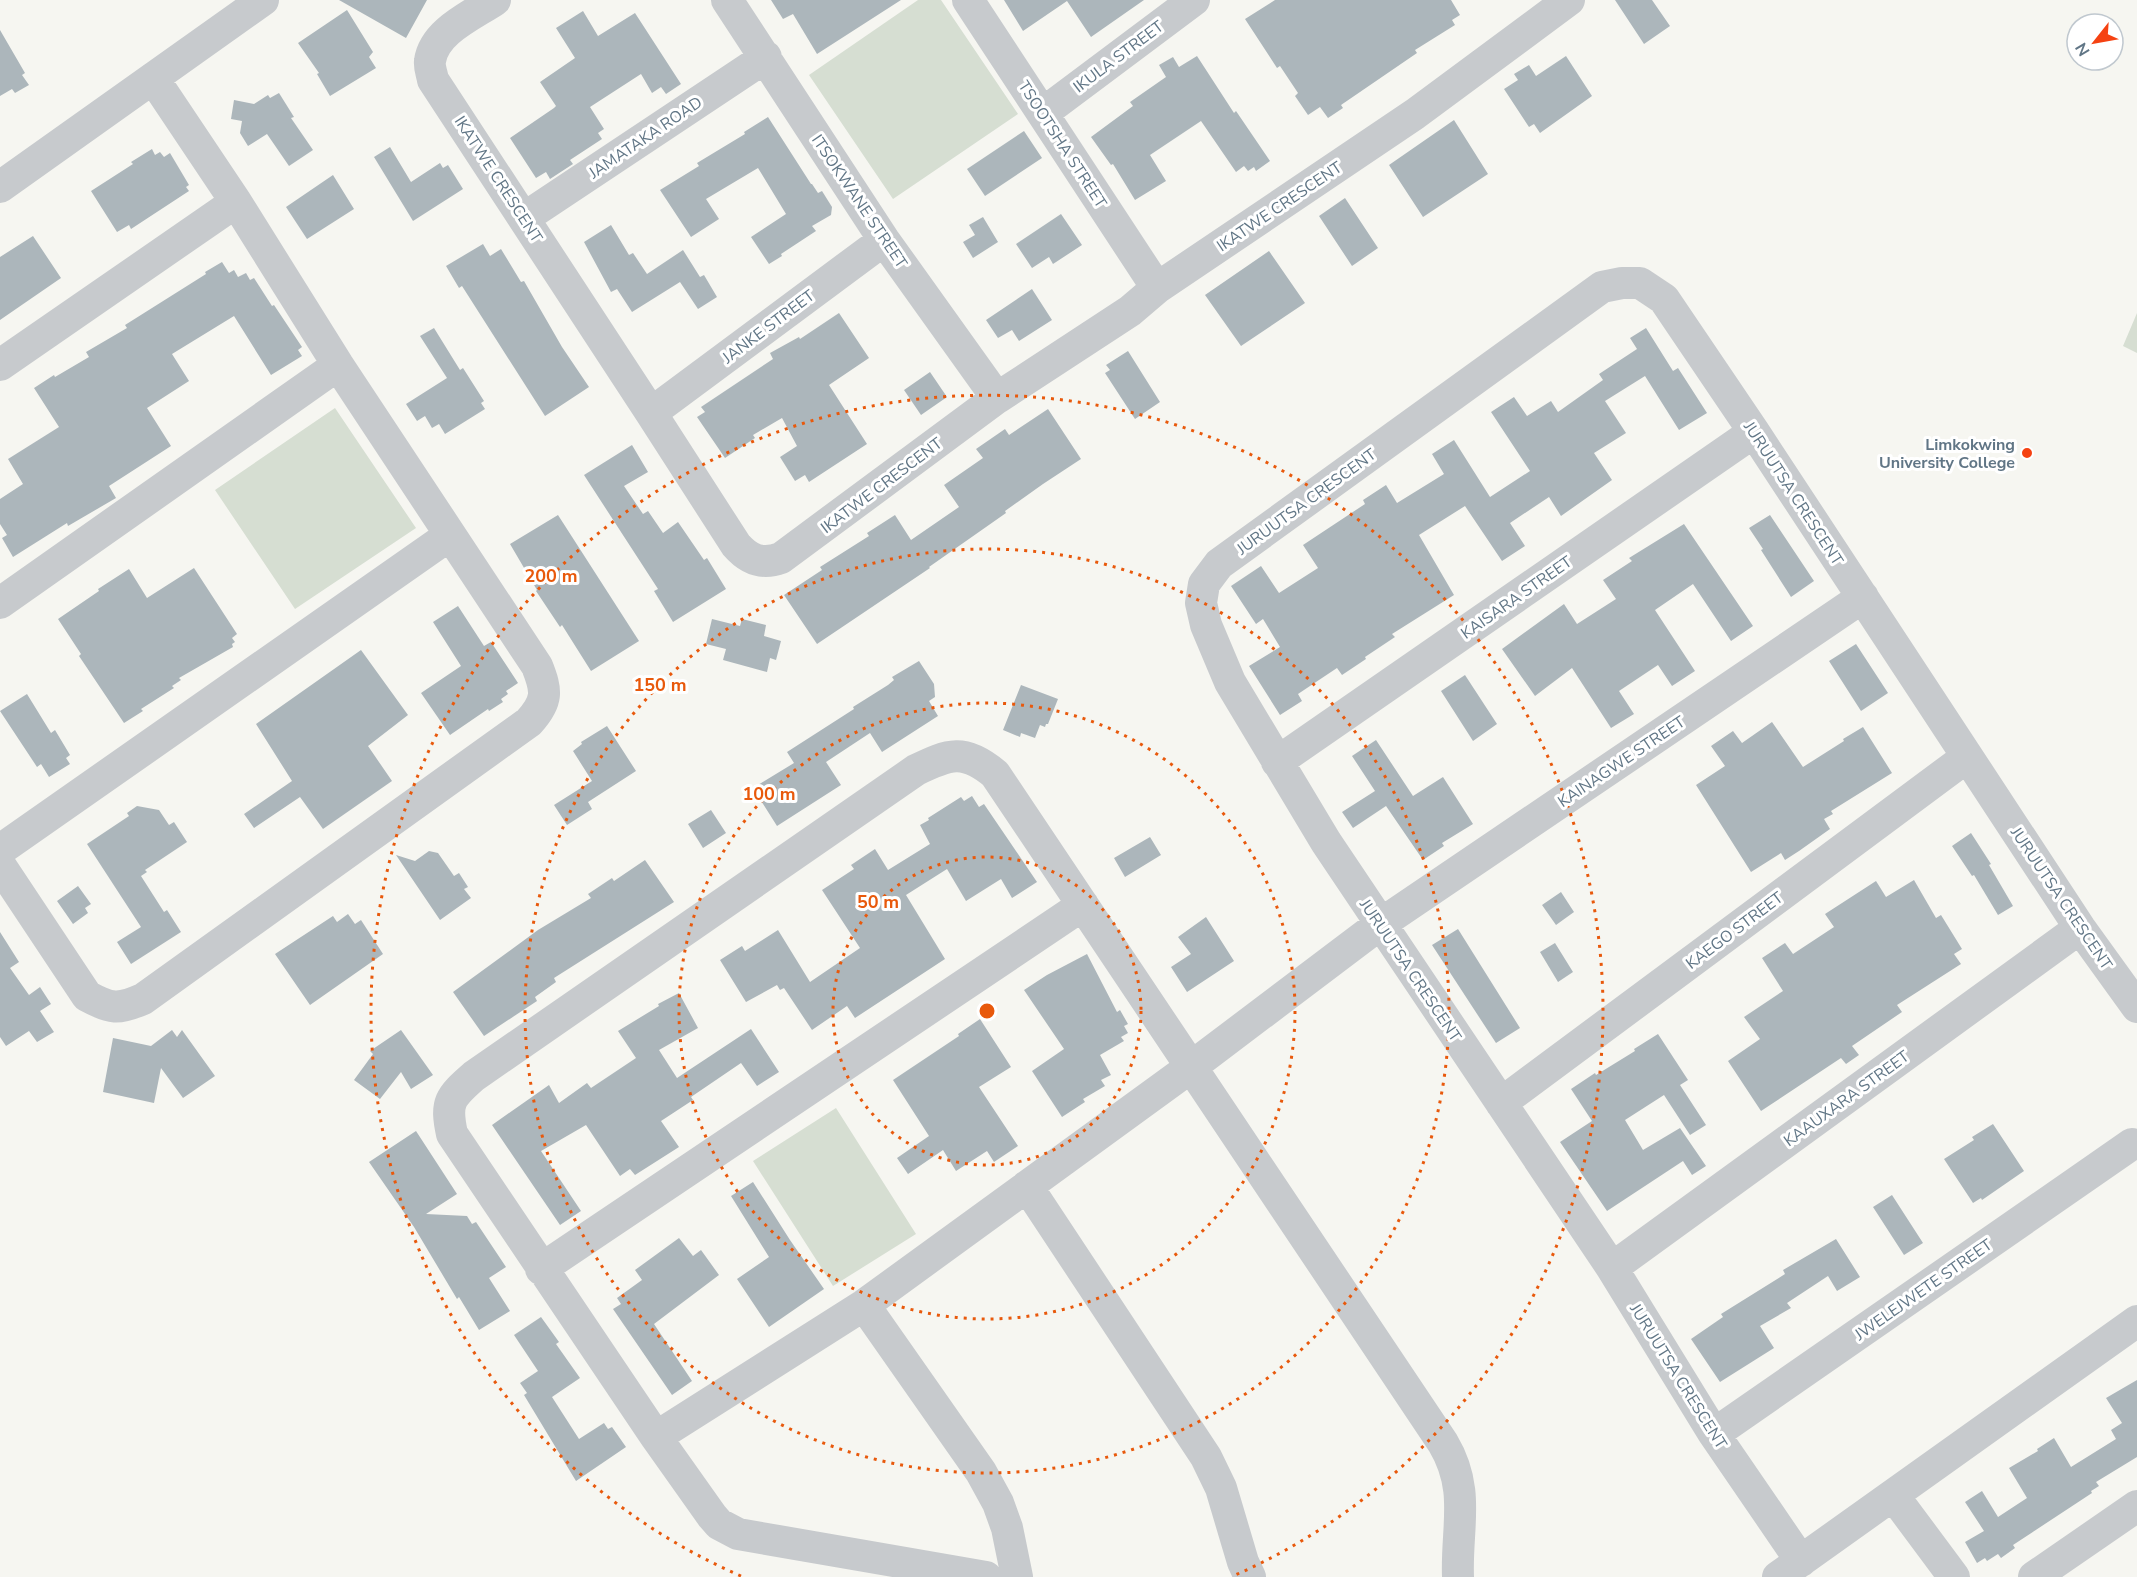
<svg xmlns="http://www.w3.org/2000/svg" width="2137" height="1577" font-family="'Nunito Sans',sans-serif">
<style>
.green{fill:#d6ded2}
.building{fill:#acb6bb}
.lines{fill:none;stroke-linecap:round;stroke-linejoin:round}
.minor{stroke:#c7cacd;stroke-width:32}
.ring{fill:none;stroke:#e8590c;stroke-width:3;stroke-dasharray:3 6}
.poi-dot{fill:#f54212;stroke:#fff;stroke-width:2}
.labels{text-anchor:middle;stroke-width:6;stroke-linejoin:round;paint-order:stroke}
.street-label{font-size:16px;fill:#617686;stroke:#fff}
.poi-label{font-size:16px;font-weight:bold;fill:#617686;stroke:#fff;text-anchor:end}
.centre{fill:#e8590c;stroke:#fff;stroke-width:3}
.ring-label{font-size:18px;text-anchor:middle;font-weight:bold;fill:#e8590c;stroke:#fff;stroke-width:6;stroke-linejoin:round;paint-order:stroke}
</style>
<rect width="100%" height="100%" fill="#f6f6f1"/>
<path class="green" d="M 918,0 L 941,0 L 1018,114 L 893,199 L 809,75 Z
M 2137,313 L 2137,353 L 2123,346 Z
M 335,408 L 416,528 L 295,609 L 215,490 Z
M 836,1108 L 916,1234 L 833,1286 L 753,1161 Z"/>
<path class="building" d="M 339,0 L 427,0 L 406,38 Z
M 771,0 L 901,0 L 817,54 L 793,14 L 783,19 Z
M 1004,0 L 1144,0 L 1091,37 L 1067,1 L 1023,31 Z
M 1275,0 L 1451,0 L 1460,15 L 1452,20 L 1455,25 L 1415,50 L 1417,53 L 1341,105 L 1343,108 L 1328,118 L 1320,107 L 1308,115 L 1295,96 L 1298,93 L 1280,66 L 1277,68 L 1245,19 Z
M 1615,0 L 1652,0 L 1670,26 L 1644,44 Z
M 347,10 L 373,52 L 369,57 L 376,68 L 330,96 L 317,74 L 319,73 L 298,43 Z
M 583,11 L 598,36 L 635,13 L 681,84 L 666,94 L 661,87 L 652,93 L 641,74 L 590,107 L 604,129 L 598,133 L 602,139 L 570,160 L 573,164 L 550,179 L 546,172 L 536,178 L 510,138 L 554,108 L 556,106 L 540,82 L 575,58 L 556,28 Z
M 0,30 L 25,73 L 22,75 L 29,85 L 15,93 L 12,89 L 0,96 Z
M 1197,56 L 1234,113 L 1236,111 L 1270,161 L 1256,171 L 1254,167 L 1248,171 L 1244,166 L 1236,172 L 1201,121 L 1150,155 L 1166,181 L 1135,200 L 1113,164 L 1111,165 L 1091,137 L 1133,106 L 1130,102 L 1166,77 L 1159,65 L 1173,57 L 1179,67 Z
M 1566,56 L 1592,96 L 1540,133 L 1534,124 L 1529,127 L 1504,89 L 1518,80 L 1514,74 L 1529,65 L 1536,76 Z
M 279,93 L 294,117 L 291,118 L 313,150 L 289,166 L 267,134 L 248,146 L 240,133 L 242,121 L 231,119 L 234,100 L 254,104 L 268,95 L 270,98 Z
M 768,117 L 811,184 L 812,184 L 818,193 L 822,191 L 832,207 L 831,215 L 812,226 L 816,231 L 781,254 L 782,256 L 769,264 L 751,237 L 786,214 L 758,168 L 706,199 L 719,219 L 691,237 L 660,190 L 699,166 L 697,163 L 745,134 L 744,132 Z
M 1454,120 L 1488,174 L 1423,217 L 1389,165 Z
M 1024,131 L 1042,158 L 985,196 L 967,169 Z
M 390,147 L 411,182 L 440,163 L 443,168 L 448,165 L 463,189 L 413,221 L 374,157 Z
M 152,149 L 155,155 L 160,152 L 164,157 L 170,153 L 189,185 L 186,187 L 189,191 L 131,229 L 129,225 L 117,232 L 91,191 L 133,164 L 131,162 Z
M 333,175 L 354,209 L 307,239 L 286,207 Z
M 1345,198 L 1378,248 L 1352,266 L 1319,216 Z
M 1061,214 L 1082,245 L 1053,264 L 1049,257 L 1032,268 L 1016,244 Z
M 983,217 L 998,242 L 973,258 L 963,242 L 975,235 L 969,225 Z
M 611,225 L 629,255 L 633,253 L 647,274 L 683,250 L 700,277 L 704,275 L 717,297 L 698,309 L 680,282 L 632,312 L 617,289 L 611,292 L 584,242 Z
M 33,236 L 61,278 L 0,320 L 0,257 Z
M 483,244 L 490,256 L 501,249 L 521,282 L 524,281 L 562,347 L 589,387 L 545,416 L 462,286 L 459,288 L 446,266 Z
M 1269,251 L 1305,303 L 1241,346 L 1205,295 Z
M 222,262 L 229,273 L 234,270 L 238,277 L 246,273 L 250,280 L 254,278 L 272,306 L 274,305 L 302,347 L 298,350 L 302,356 L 271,375 L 234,316 L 172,354 L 189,381 L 147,408 L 171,446 L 109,486 L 116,498 L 68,526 L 67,523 L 13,557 L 2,538 L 7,535 L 0,524 L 0,499 L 23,484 L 8,459 L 59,427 L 34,388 L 54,375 L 55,377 L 89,357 L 86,352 L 127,328 L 125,325 L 206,274 L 205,272 Z
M 1032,289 L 1052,320 L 1019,341 L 1012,330 L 998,338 L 986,320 Z
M 839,313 L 869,358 L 829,385 L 867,444 L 809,482 L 805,475 L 795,481 L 780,457 L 797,446 L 782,418 L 753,435 L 755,438 L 725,458 L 697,417 L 705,412 L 701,407 L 773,359 L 770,353 L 799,337 L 800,339 Z
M 434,328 L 460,370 L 463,368 L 484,401 L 481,403 L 485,409 L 445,434 L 439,424 L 432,428 L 425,416 L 417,421 L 406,404 L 447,378 L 420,336 Z
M 1646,328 L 1673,371 L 1678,368 L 1707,413 L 1679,430 L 1645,376 L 1605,401 L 1626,433 L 1594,453 L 1612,480 L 1561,516 L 1549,497 L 1510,523 L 1525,546 L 1502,561 L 1465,506 L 1419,535 L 1454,595 L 1392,634 L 1395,637 L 1365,657 L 1366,659 L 1342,675 L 1337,668 L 1298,694 L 1302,701 L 1280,715 L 1249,666 L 1280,647 L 1263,619 L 1256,624 L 1231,586 L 1261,566 L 1279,593 L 1318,568 L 1303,545 L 1365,504 L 1363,500 L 1386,485 L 1397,503 L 1444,474 L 1432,454 L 1454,440 L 1490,497 L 1530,471 L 1491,412 L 1514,397 L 1527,416 L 1551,401 L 1558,412 L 1603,380 L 1599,374 L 1637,349 L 1630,338 Z
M 1128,351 L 1160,402 L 1135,419 L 1105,373 L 1110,370 L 1106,365 Z
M 930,372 L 947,397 L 921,415 L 904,390 Z
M 1048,409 L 1081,459 L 1043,484 L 1005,511 L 1006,513 L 929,567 L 930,568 L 817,644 L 784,595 L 822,570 L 820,567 L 869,536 L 867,533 L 895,515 L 911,540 L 959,507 L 944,485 L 983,458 L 976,449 L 1005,429 L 1009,435 Z
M 632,445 L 648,472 L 624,486 L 643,514 L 648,511 L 663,533 L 678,522 L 704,560 L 707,558 L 726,589 L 673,622 L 654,591 L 658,589 L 584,475 Z
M 558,515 L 639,641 L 591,671 L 562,625 L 560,627 L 536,591 L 537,590 L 510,544 Z
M 1770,515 L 1814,581 L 1791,597 L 1761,550 L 1763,549 L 1749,528 Z
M 1684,524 L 1753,626 L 1731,641 L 1693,584 L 1655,610 L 1695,671 L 1672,686 L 1658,665 L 1619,691 L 1634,714 L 1611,728 L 1572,668 L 1535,696 L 1502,649 L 1564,604 L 1577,624 L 1616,599 L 1603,580 L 1632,561 L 1629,558 Z
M 194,568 L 237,634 L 232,638 L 235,642 L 232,644 L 233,647 L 179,678 L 181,680 L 172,686 L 174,688 L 141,709 L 143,711 L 124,723 L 79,656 L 81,654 L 58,619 L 99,591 L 98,589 L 129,569 L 147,598 Z
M 458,606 L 484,646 L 491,642 L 518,683 L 506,691 L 508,694 L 501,699 L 503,702 L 489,711 L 488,709 L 450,735 L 421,693 L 461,666 L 433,622 Z
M 712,619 L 740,626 L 742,619 L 766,625 L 764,636 L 781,641 L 776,660 L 770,658 L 767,672 L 723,660 L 726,649 L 706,644 Z
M 1856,644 L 1888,693 L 1861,711 L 1829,661 Z
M 361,650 L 408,715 L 368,746 L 392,781 L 323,829 L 300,797 L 254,828 L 244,814 L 292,781 L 256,724 Z
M 919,661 L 934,684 L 935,697 L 929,701 L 938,716 L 882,752 L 870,733 L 826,762 L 841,785 L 777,826 L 753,788 L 794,763 L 787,752 L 854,709 L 853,707 L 888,685 L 894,680 L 892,677 Z
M 1465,675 L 1497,724 L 1473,741 L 1441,691 Z
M 1021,685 L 1058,699 L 1048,724 L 1046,724 L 1045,727 L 1040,725 L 1035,738 L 1021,733 L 1020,737 L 1003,730 Z
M 27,694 L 51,733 L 55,730 L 70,755 L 66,758 L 70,764 L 49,777 L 41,764 L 37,767 L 0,711 Z
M 1772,722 L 1803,767 L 1844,741 L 1843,739 L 1863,727 L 1892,773 L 1831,811 L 1833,814 L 1824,819 L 1830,829 L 1799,851 L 1785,860 L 1781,853 L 1751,872 L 1696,785 L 1725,766 L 1711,746 L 1733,731 L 1742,743 Z
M 607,726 L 636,771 L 588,802 L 592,809 L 567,825 L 554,805 L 592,781 L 573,751 L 582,744 L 581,742 Z
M 1376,740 L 1413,796 L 1443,777 L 1473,824 L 1442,843 L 1444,846 L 1423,860 L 1386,806 L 1353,828 L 1342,812 L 1375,791 L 1352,756 Z
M 972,796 L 979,807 L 984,804 L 1037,882 L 1012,898 L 1001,879 L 966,901 L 947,869 L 906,895 L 945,959 L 855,1018 L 847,1006 L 812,1030 L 784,988 L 780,990 L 777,985 L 746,1002 L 720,960 L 742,946 L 745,951 L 778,930 L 810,982 L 860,948 L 822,890 L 854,869 L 851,865 L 875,849 L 888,870 L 930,844 L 920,825 L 929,820 L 928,818 L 961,797 L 964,801 Z
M 137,806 L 159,810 L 169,825 L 174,822 L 187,842 L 145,870 L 147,872 L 141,876 L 164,912 L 167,910 L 181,932 L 131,964 L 117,942 L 141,927 L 87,844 L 129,816 L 127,813 Z
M 711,810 L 726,833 L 703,848 L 688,824 Z
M 1971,833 L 1991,864 L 1989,865 L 2013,906 L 1998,915 L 1974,875 L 1972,876 L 1952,846 Z
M 1150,837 L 1161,855 L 1125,877 L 1114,858 Z
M 429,851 L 438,853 L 454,876 L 459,873 L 468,887 L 464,889 L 471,898 L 440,920 L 396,855 L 415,861 Z
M 645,860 L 674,902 L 554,978 L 556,982 L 535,997 L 537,1001 L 484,1036 L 453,992 L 538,930 L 591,898 L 588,894 L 612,878 L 614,881 Z
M 1914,880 L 1936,918 L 1941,915 L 1962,949 L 1954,954 L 1961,964 L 1897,1005 L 1902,1012 L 1852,1046 L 1859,1055 L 1846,1064 L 1841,1058 L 1761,1111 L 1728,1061 L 1760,1039 L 1744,1017 L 1783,991 L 1762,958 L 1785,943 L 1793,954 L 1834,927 L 1825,914 L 1876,881 L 1886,897 Z
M 78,886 L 91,904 L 85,908 L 88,913 L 73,924 L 57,901 Z
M 1561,892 L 1574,912 L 1556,925 L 1542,905 Z
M 348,914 L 355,924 L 361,920 L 383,954 L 310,1005 L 275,954 L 333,916 L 337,922 Z
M 1206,917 L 1234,961 L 1187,992 L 1171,967 L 1191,954 L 1178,937 Z
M 1458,929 L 1520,1028 L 1496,1043 L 1432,945 Z
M 0,932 L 19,962 L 10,968 L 29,995 L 40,987 L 51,1004 L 40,1011 L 54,1032 L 37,1042 L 29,1031 L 6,1046 L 0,1037 Z
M 1555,943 L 1573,972 L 1558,982 L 1540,952 Z
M 1087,954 L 1117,1012 L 1120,1010 L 1128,1024 L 1124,1026 L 1128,1033 L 1121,1037 L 1124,1041 L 1100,1055 L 1111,1075 L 1101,1080 L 1105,1086 L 1083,1099 L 1085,1102 L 1062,1117 L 1032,1071 L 1064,1049 L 1024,990 L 1047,975 Z
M 679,993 L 698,1028 L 659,1050 L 677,1078 L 751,1029 L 779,1072 L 757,1086 L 741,1063 L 691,1097 L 693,1100 L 661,1121 L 679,1147 L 635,1175 L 630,1169 L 620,1176 L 586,1125 L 541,1151 L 581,1211 L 560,1225 L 492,1125 L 549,1085 L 559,1103 L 587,1083 L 591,1088 L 636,1058 L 618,1031 L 659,1006 L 658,1004 Z
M 980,1019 L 1011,1067 L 979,1087 L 1018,1146 L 994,1162 L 987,1151 L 956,1171 L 943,1150 L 908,1174 L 897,1158 L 929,1136 L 893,1080 L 959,1036 L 958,1034 Z
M 172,1030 L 177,1037 L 182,1030 L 215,1076 L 183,1098 L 161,1068 L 154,1103 L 103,1092 L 113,1038 L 151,1046 Z
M 401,1030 L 433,1075 L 411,1089 L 401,1072 L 380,1099 L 354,1080 L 373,1054 L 370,1051 Z
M 1658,1034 L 1688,1080 L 1680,1085 L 1706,1125 L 1690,1135 L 1664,1095 L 1625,1120 L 1643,1150 L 1680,1128 L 1706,1166 L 1692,1175 L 1683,1161 L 1607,1211 L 1560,1142 L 1592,1121 L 1571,1089 L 1595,1073 L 1596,1075 L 1635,1051 L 1634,1049 Z
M 1993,1124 L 2024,1171 L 1982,1200 L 1981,1198 L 1973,1203 L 1944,1159 L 1974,1140 L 1972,1137 Z
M 416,1131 L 457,1194 L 426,1214 L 467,1216 L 472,1224 L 476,1222 L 506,1267 L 489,1278 L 510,1311 L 479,1330 L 459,1297 L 457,1299 L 414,1227 L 369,1162 Z
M 753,1182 L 790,1240 L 824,1289 L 769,1327 L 737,1279 L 769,1257 L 731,1196 Z
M 1892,1195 L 1923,1243 L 1904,1255 L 1873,1207 Z
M 679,1238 L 693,1256 L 701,1250 L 719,1275 L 654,1324 L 692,1381 L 672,1395 L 613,1309 L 621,1304 L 617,1298 L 642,1280 L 635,1270 Z
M 1836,1239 L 1860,1277 L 1837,1291 L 1828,1276 L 1787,1303 L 1791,1308 L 1760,1326 L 1774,1348 L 1720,1382 L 1691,1339 L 1723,1317 L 1721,1314 L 1785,1274 L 1783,1270 Z
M 541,1317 L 559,1342 L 556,1344 L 580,1378 L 552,1397 L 579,1439 L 604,1423 L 608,1429 L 612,1427 L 626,1447 L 576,1481 L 524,1395 L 527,1393 L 520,1383 L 538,1371 L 514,1335 Z
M 2137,1380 L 2137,1457 L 2096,1482 L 2099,1486 L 2091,1491 L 2092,1493 L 2013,1545 L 2015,1548 L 2001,1558 L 1998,1554 L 1987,1561 L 1985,1558 L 1977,1563 L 1965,1542 L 1984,1531 L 1965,1502 L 1982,1491 L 1998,1517 L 2027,1498 L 2009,1468 L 2038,1451 L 2037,1449 L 2054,1438 L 2071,1467 L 2116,1439 L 2111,1430 L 2122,1423 L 2106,1398 Z"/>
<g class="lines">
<path class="minor" d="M 495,0 C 473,15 434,31 430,61 C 429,67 432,74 433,80 L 651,413 L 736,545 C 749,560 762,565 781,558 L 997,398 L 1130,311 L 1157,288 L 1415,114 L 1569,0
M 727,0 L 884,240 L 997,398
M 968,0 L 1157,288
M 1043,113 L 1194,0
M 0,187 L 263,0
M 524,218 L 766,57
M 0,365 L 236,202
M 651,413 L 884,240
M 0,603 L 338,365
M 1277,762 L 1754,432
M 0,850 L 450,535
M 0,865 L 87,996 C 111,1009 118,1010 143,999 L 529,722 C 548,701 547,691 537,666 L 338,365 L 236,202 L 153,78
M 1501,1103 L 1967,757
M 1027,1186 L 1206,1457 L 1221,1488 L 1243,1562 L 1250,1577
M 1612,1268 L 2080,928
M 541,1269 L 1083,905
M 864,1305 L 981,1472 L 998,1503 L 1007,1528 L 1017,1577
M 1714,1434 L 2132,1144
M 656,1437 L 864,1305 L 1191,1067 L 1379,925 L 1863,597
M 1893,1495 L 1954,1577
M 1801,1561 L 1714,1434 L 1612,1268 L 1326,842 L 1230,682 L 1206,625 L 1201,603 L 1204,584 L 1219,564 L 1602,287 L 1622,283 L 1640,283 L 1664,299 L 1754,432 L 2080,928 L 2137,1007
M 986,1577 L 738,1534 L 719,1524 L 712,1516 L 656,1437 L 452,1134 C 445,1102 450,1097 474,1076 L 916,770 C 949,754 964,748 995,774 L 1443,1443 C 1471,1490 1456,1527 1458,1577
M 1778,1577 L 2137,1321
M 2034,1577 L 2137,1506"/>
</g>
<g class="ring">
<circle cx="987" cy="1011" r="154"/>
<circle cx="987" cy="1011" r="308"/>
<circle cx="987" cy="1011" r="462"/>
<path d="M741 1576A616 616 0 1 1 1233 1576"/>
</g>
<circle class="poi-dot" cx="2027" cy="453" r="6"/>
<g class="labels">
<g class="street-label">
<text transform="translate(1118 56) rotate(-37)" y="6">IKULA STREET</text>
<text transform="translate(645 137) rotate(-34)" y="6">JAMATAKA ROAD</text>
<text transform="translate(1063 144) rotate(57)" y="6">TSOOTSHA STREET</text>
<text transform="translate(499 179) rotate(57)" y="6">IKATWE CRESCENT</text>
<text transform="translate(860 201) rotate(56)" y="6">ITSOKWANE STREET</text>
<text transform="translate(1279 206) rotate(-34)" y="6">IKATWE CRESCENT</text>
<text transform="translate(768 326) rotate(-37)" y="6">JANKE STREET</text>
<text transform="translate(881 485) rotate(-37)" y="6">IKATWE CRESCENT</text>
<text transform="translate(1794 493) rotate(57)" y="6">JURUUTSA CRESCENT</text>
<text transform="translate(1306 501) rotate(-36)" y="6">JURUUTSA CRESCENT</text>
<text transform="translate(1516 597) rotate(-35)" y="6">KAISARA STREET</text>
<text transform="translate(1621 761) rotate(-34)" y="6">KAINAGWE STREET</text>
<text transform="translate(2062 898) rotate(56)" y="6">JURUUTSA CRESCENT</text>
<text transform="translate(1734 930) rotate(-37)" y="6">KAEGO STREET</text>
<text transform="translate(1411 970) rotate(56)" y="6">JURUUTSA CRESCENT</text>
<text transform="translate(1846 1098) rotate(-36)" y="6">KAAUXARA STREET</text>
<text transform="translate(1923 1289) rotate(-35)" y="6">JWELEJWETE STREET</text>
<text transform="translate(1679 1376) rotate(58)" y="6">JURUUTSA CRESCENT</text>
</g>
<g class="poi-label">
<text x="2015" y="450">Limkokwing<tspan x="2015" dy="18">University College</tspan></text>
</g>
</g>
<circle cx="987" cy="1011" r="9" class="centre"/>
<g class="ring-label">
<text x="551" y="582">200 m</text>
<text x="660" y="691">150 m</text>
<text x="769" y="800">100 m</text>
<text x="878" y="908">50 m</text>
</g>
<g transform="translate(2095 42) rotate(239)"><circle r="28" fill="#ffffff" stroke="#c0c8cf" stroke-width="1.5"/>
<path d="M0-4.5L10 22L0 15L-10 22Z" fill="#f54212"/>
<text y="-9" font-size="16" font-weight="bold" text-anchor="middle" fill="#617686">N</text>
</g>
</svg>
